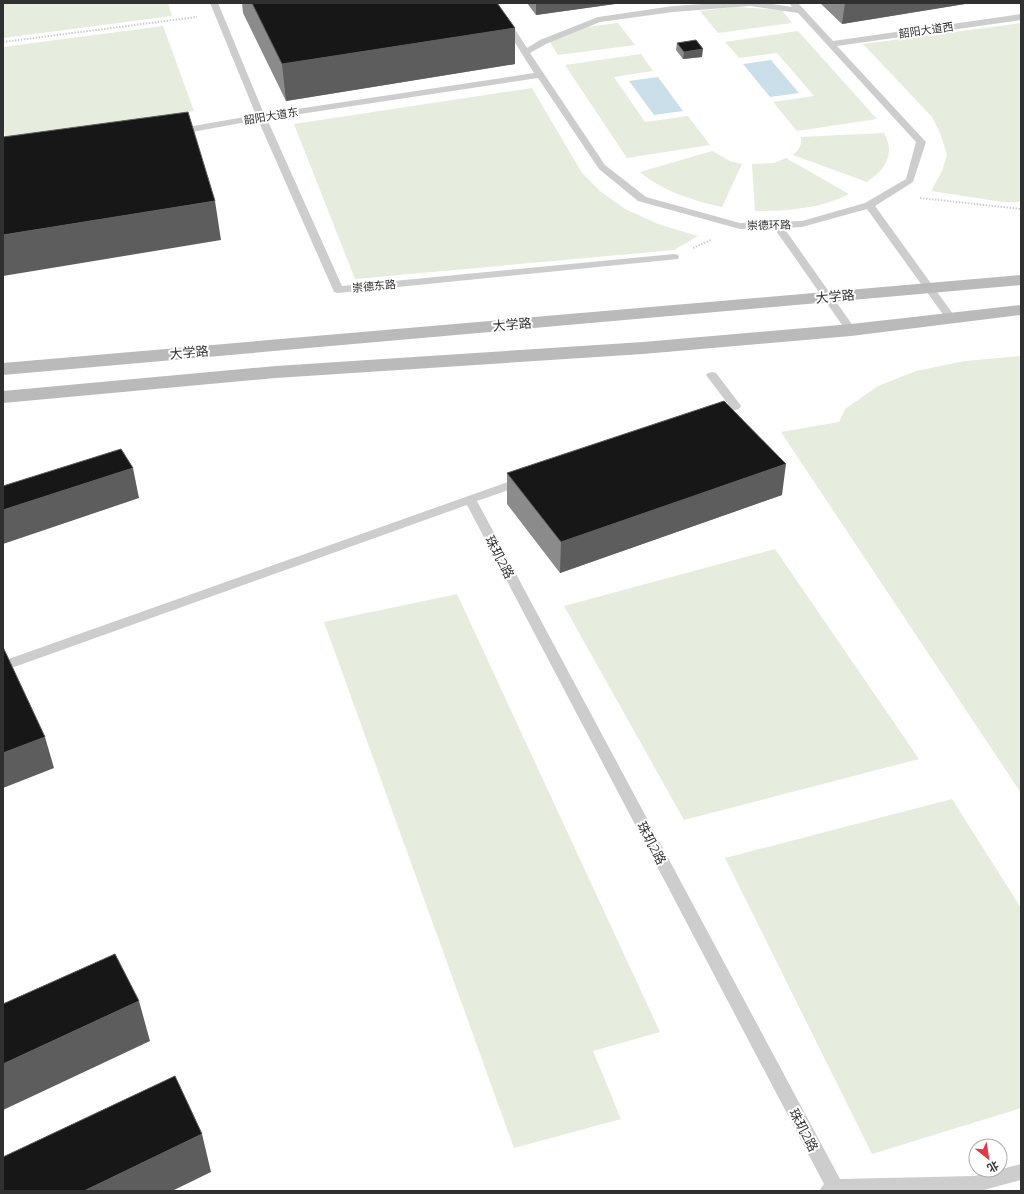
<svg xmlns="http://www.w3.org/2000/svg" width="1024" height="1194" font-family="Montserrat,'Noto Sans SC',sans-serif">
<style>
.green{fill:#e6ecde}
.water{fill:#cbdfeb}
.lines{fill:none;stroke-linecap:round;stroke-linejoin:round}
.path{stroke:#cdcdcd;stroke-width:2;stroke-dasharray:1.5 1.5;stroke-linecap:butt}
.service{fill:#cdcdcd;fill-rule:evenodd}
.secondary{fill:#bababa;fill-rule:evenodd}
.wall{fill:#8b8b8b}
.shaded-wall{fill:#5d5d5d}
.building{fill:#171717;stroke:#5d5d5d}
.labels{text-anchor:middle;stroke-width:4;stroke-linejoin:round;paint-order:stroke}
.far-street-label{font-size:11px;fill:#303030;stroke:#fff}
.street-label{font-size:13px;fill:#303030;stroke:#fff}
</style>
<rect width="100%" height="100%" fill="#fff"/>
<path class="green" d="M 3,3 L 168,3 L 172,16 L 3,38 Z
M 736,7 L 782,10 L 792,23 L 718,33 L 700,11 Z
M 618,23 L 635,45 L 558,55 L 550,42 L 587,27 Z
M 1021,23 L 1021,202 L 1003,202 L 931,191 L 942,171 L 947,155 L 940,133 L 932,117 L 863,44 Z
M 163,26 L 194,111 L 6,139 L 3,126 L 3,47 Z
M 798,31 L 877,119 L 797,131 L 773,102 L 814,96 L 777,53 L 739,58 L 725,42 Z
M 641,54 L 653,71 L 614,77 L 645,122 L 688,116 L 710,145 L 627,158 L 565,65 Z
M 532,88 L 582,173 L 600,191 L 625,209 L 658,224 L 698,236 L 674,250 L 355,279 L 294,124 Z
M 884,133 C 896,155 885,169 867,182 L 793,155 C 799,149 802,146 801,137 Z
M 712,151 L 730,161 L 742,164 L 722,207 C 692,200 664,192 640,172 Z
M 786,158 L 849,194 C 820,209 787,211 755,211 L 752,164 L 774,163 Z
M 1021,356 L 1021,793 L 781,432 L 839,422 L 845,409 L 878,386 L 916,371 L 965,361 Z
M 775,549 L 919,759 L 684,820 L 564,606 Z
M 457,594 L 660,1032 L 593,1051 L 621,1119 L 514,1148 L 324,622 Z
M 952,799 L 1021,908 L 1021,1108 L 872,1154 L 725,858 Z"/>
<path class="water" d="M 771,60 L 799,93 L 770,97 L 743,64 Z
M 658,77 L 683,111 L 654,115 L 629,81 Z"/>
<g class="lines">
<path class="path" d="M 3,42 L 197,17
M 920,198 L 1021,209
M 693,248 L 711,240"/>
<path class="service" d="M 210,3 L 218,3 L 264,114 L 534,73 L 490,3 L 498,3 L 527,48 L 540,40 L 598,17 L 673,6 L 717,3 L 766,3 L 792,7 L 789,3 L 798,3 L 833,41 L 1021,14 L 1021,20 L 837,46 L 926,142 L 913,182 L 875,206 L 956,318 L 951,321 L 947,320 L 867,209 L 802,227 L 784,228 L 856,330 L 851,333 L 847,332 L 774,228 L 740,229 L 638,201 L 599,169 L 538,78 L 267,119 L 342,286 L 674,254 L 678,255 L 679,257 L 678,259 L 338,293 L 334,292 L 258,120 L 176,135 L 171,132 L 176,129 L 256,115 ZM 750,6 L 798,13 L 916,142 L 906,179 L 865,203 L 802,221 L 740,223 L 646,197 L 605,165 L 530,53 L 546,44 L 600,22 L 673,12 Z
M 712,372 L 716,373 L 739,403 L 741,406 L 739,409 L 714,417 L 710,416 L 708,413 L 710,410 L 728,404 L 706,375 L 708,373 Z
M 522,477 L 526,478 L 528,481 L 526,484 L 477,501 L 840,1179 L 975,1176 L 1021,1164 L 1021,1180 L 980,1191 L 819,1191 L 824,1184 L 467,505 L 3,671 L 3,661 Z"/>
<path class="secondary" d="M 1021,275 L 1021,285 L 3,375 L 3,363 Z
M 1021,305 L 1021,315 L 851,336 L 643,354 L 276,378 L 3,403 L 3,391 L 276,366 L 643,342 L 851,324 Z"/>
</g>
<path class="wall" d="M 242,3 L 497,3 L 515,64 L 286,101 L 243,13 Z
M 527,3 L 622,3 L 536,15 Z
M 820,3 L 971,3 L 842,24 Z
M 677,43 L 702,57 L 683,59 L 676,50 Z
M 507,473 L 782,495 L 560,573 L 507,504 Z"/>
<path class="shaded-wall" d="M 536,3 L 622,3 L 536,15 Z
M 845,3 L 971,3 L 842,24 Z
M 515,28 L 515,64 L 286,101 L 282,64 Z
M 703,49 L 702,57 L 683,59 L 684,52 Z
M 215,201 L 221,240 L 3,276 L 3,235 Z
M 786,464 L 782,495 L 560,573 L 561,542 Z
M 133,468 L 139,498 L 3,544 L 3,510 Z
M 45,737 L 54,768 L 3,788 L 3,753 Z
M 139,1001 L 150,1041 L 3,1110 L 3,1064 Z
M 202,1134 L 211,1172 L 172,1191 L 84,1191 Z"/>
<path class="building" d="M 252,3 L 497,3 L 515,28 L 282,64 Z
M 696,40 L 703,49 L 684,52 L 677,43 Z
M 188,112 L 215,201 L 3,235 L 3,137 Z
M 724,401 L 786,464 L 561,542 L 507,473 Z
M 121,449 L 133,468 L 3,510 L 3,486 Z
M 3,647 L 45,737 L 3,753 Z
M 115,954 L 139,1001 L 3,1064 L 3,1004 Z
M 175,1076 L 202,1134 L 84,1191 L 3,1191 L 3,1157 Z"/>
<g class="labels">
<g class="far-street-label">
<text transform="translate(926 30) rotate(-8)" y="4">韶阳大道西</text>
<text transform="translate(271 116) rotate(-9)" y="4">韶阳大道东</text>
<text transform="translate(769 225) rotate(-1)" y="4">崇德环路</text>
<text transform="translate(374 286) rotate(-5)" y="4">崇德东路</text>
</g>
<g class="street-label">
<text transform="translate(835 296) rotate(-5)" y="5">大学路</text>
<text transform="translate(512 324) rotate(-5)" y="5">大学路</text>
<text transform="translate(189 352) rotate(-5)" y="5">大学路</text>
<text transform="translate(500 557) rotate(62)" y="5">珠玑2路</text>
<text transform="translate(652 843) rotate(62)" y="5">珠玑2路</text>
<text transform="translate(804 1130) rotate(62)" y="5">珠玑2路</text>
</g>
</g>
<rect width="1024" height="1194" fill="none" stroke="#303030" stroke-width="8"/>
<g transform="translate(988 1158) rotate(150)"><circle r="19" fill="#ffffff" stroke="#acacac"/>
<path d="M0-3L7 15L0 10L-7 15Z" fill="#e03845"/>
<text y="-6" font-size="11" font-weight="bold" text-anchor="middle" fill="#303030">北</text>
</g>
</svg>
